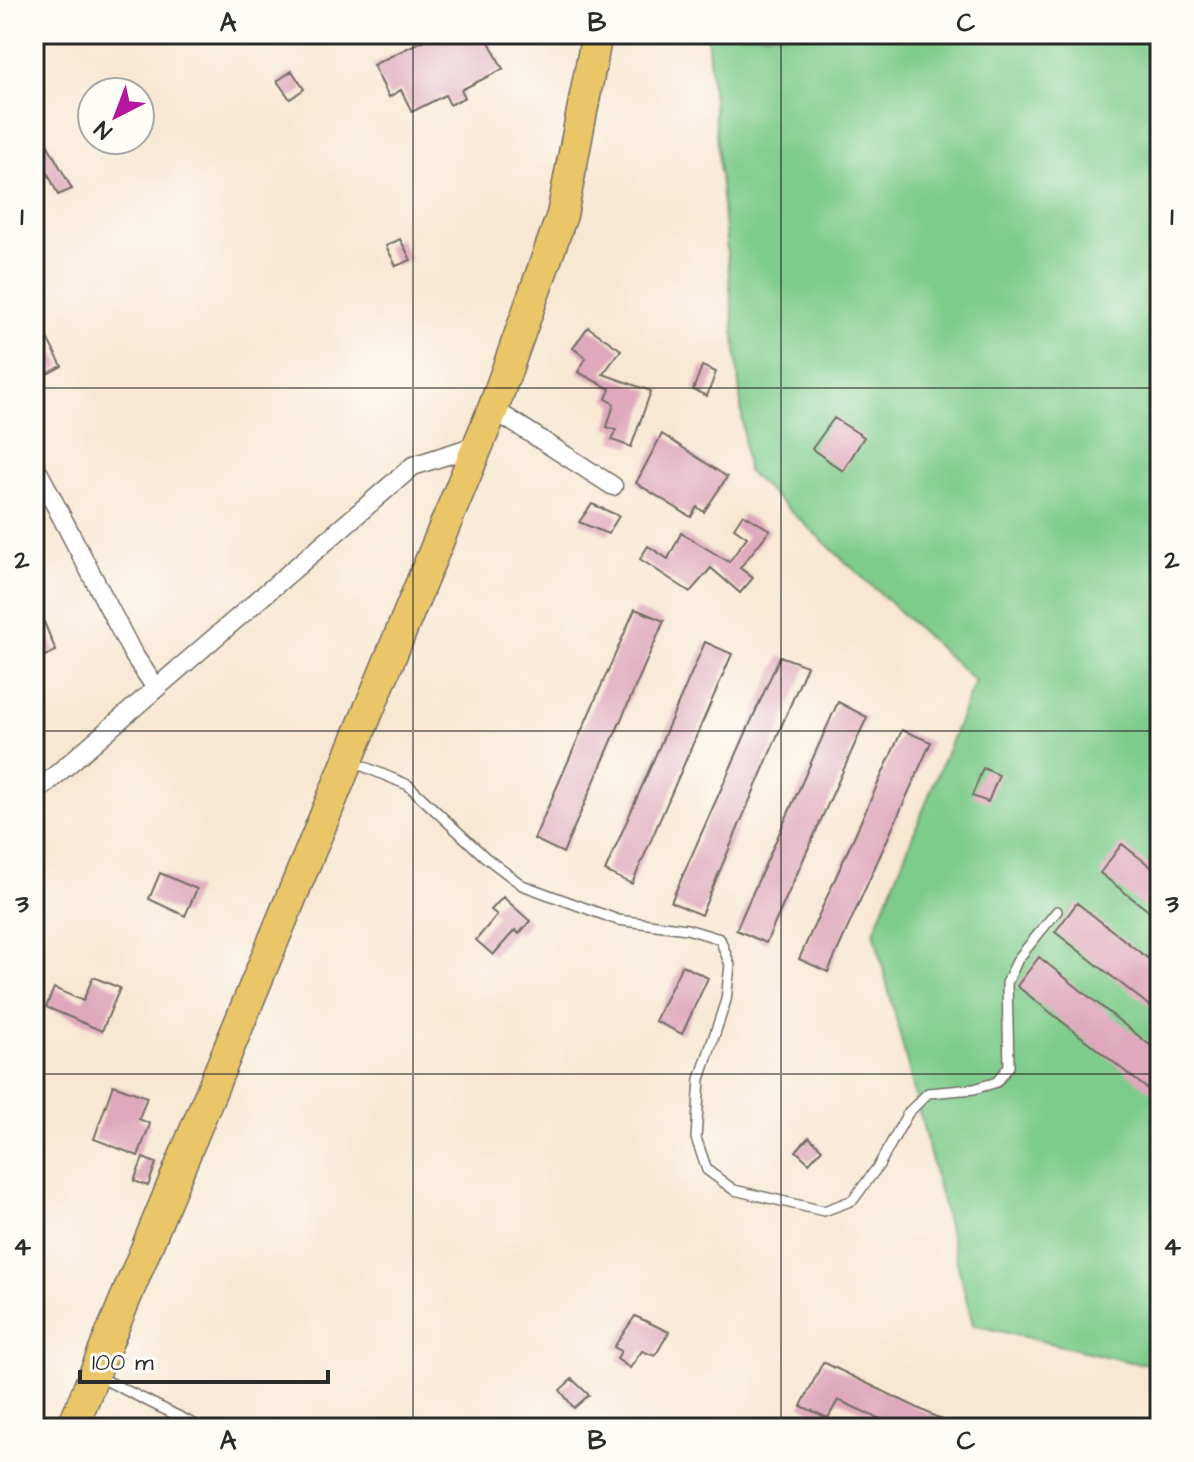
<svg xmlns="http://www.w3.org/2000/svg" width="1194" height="1462" font-family="'Architects Daughter',sans-serif">
<style>
.green{fill:#7ecc8b;stroke:#547c5b;stroke-width:2}
.building{fill:#dfa8bc}
.lines{fill:none;stroke-linecap:round;stroke-linejoin:round}
.service-casing{stroke:#736d65;stroke-width:12}
.minor-casing{stroke:#736d65;stroke-width:21}
.primary-casing{stroke:#736d65;stroke-width:33}
.service{stroke:#fff;stroke-width:9}
.minor{stroke:#fff;stroke-width:18}
.primary{stroke:#ebc669;stroke-width:30}
.grid{fill:none;stroke:#2b2b2b;stroke-width:2;stroke-opacity:0.55}
.neatline{fill:none;stroke:#2b2b2b;stroke-width:3}
.grid-label{font-size:26px;text-anchor:middle;font-weight:bold;fill:#2b2b2b}
</style>
<rect width="100%" height="100%" fill="#fdfcf7"/>
<filter id="ink" filterUnits="userSpaceOnUse"><feTurbulence type="fractalNoise" baseFrequency=".0125" numOctaves="2"/><feDisplacementMap in="SourceGraphic" scale="16" xChannelSelector="R" yChannelSelector="G"/><feConvolveMatrix kernelMatrix="1 2 1 2 8 2 1 2 1" color-interpolation-filters="sRGB"/></filter>
<filter id="wash" filterUnits="userSpaceOnUse"><feTurbulence type="fractalNoise" baseFrequency=".006" numOctaves="4" result="noise"/><feDisplacementMap in="SourceGraphic" scale="32" xChannelSelector="R" yChannelSelector="G"/><feGaussianBlur stdDeviation="1.8" result="paint"/><feColorMatrix in="noise" values="0 0 0 0 0 0 0 0 0 0 0 0 0 0 0 0 0 1.4 0 .05"/><feComposite in="paint" operator="in"/></filter>
<g filter="url(#wash)">
<rect width="100%" height="100%" fill="#f8e7d2"/>
<path class="green" d="M 707,34 L 1160,34 L 1160,1365 L 1131,1362 L 973,1325 L 874,932 L 975,681 L 747,471 Z"/>
<g id="blocks">
<path class="building" d="M 436,34 L 485,34 L 503,69 L 461,90 L 465,97 L 450,105 L 445,95 L 412,112 L 401,90 L 389,97 L 373,65 Z
M 292,71 L 304,89 L 290,99 L 277,81 Z
M 45,140 L 72,189 L 58,195 L 47,171 L 34,179 L 34,147 Z
M 400,239 L 411,260 L 396,266 L 386,246 Z
M 34,314 L 62,366 L 34,381 Z
M 588,327 L 621,350 L 603,374 L 651,391 L 631,447 L 612,440 L 616,430 L 607,427 L 614,404 L 606,399 L 610,389 L 578,372 L 586,358 L 573,348 Z
M 702,366 L 716,372 L 707,396 L 693,390 Z
M 834,418 L 864,437 L 843,471 L 812,449 Z
M 662,434 L 727,477 L 704,512 L 697,507 L 691,517 L 636,483 Z
M 592,504 L 619,516 L 608,534 L 579,522 Z
M 743,514 L 770,530 L 740,568 L 753,578 L 740,593 L 711,568 L 690,592 L 640,559 L 648,546 L 668,559 L 681,533 L 729,562 L 747,537 L 734,528 Z
M 635,609 L 664,621 L 563,853 L 534,839 Z
M 44,622 L 56,651 L 34,661 L 34,626 Z
M 705,642 L 732,654 L 632,884 L 605,871 Z
M 780,656 L 807,666 L 701,915 L 671,902 Z
M 838,702 L 867,717 L 766,943 L 736,930 Z
M 902,730 L 931,742 L 828,972 L 799,959 Z
M 983,768 L 999,775 L 988,802 L 972,796 Z
M 1122,844 L 1160,874 L 1160,920 L 1100,873 Z
M 160,873 L 197,889 L 185,916 L 149,899 Z
M 503,897 L 530,921 L 519,934 L 515,930 L 493,955 L 476,940 L 497,915 L 491,910 Z
M 1077,903 L 1160,968 L 1160,1014 L 1055,932 Z
M 1039,957 L 1160,1053 L 1160,1099 L 1017,986 Z
M 682,965 L 708,978 L 682,1034 L 655,1021 Z
M 93,977 L 120,988 L 102,1031 L 46,1007 L 54,988 L 83,1001 Z
M 113,1085 L 147,1097 L 139,1119 L 150,1124 L 138,1156 L 94,1139 Z
M 809,1137 L 822,1149 L 809,1163 L 796,1151 Z
M 143,1158 L 156,1163 L 148,1186 L 134,1181 Z
M 635,1316 L 669,1332 L 655,1356 L 642,1351 L 630,1368 L 617,1359 L 621,1351 L 614,1347 Z
M 823,1362 L 959,1428 L 900,1428 L 838,1400 L 828,1418 L 801,1406 Z
M 572,1379 L 589,1395 L 574,1408 L 560,1390 Z"/>
</g>
</g>
<g filter="url(#ink)">
<use href="#blocks" fill-opacity="0" stroke="#736d65" stroke-width="2"/>
<g class="lines">
<g class="service-casing">
<path id="service" d="M 353,762 L 408,785 L 485,857 L 522,885 L 618,920 L 687,929 L 720,939 L 730,965 L 726,1000 L 700,1079 L 696,1138 L 707,1170 L 734,1190 L 824,1211 L 853,1200 L 879,1165 L 908,1113 L 928,1093 L 974,1089 L 997,1082 L 1009,1066 L 1007,983 L 1018,959 L 1057,911
M 99,1377 L 202,1428"/>
</g>
<g class="minor-casing">
<path id="minor" d="M 493,409 L 613,486
M 34,464 L 133,654 L 156,688
M 34,794 L 413,466 L 478,445"/>
</g>
<g class="primary-casing">
<path id="primary" d="M 72,1428 L 493,409 L 562,215 L 597,34"/>
</g>
<use href="#service" class="service"/>
<use href="#minor" class="minor"/>
<use href="#primary" class="primary"/>
</g>
</g>
<path class="grid" d="M 413,34 L 413,1428M 781,34 L 781,1428M 34,388 L 1160,388M 34,731 L 1160,731M 34,1074 L 1160,1074"/>
<rect width="1194" height="1462" fill="none" stroke="#fdfcf7" stroke-width="88"/>
<g transform="translate(116 116) rotate(222)"><circle r="38" fill="#fdfcf7" stroke="#a9a8a5" stroke-width="2"/>
<path d="M0-6L14 30L0 20L-14 30Z" fill="#b5179e"/>
<text y="-12" font-size="22" font-weight="bold" text-anchor="middle" fill="#2b2b2b">N</text>
</g>
<path d="M80 1370v12h248v-12" fill="none" stroke="#2b2b2b" stroke-width="4"/>
<text x="92" y="1370" font-size="24" fill="#2b2b2b" stroke="#fdfcf7" stroke-width="6" paint-order="stroke">100 m</text>
<rect x="44" y="44" width="1106" height="1374" class="neatline"/>
<g class="grid-label">
<text x="228" y="31">A</text>
<text x="597" y="31">B</text>
<text x="966" y="31">C</text>
<text x="22" y="225">1</text>
<text x="1172" y="225">1</text>
<text x="22" y="568">2</text>
<text x="1172" y="568">2</text>
<text x="22" y="912">3</text>
<text x="1172" y="912">3</text>
<text x="22" y="1255">4</text>
<text x="1172" y="1255">4</text>
<text x="228" y="1449">A</text>
<text x="597" y="1449">B</text>
<text x="966" y="1449">C</text>
</g>
</svg>
